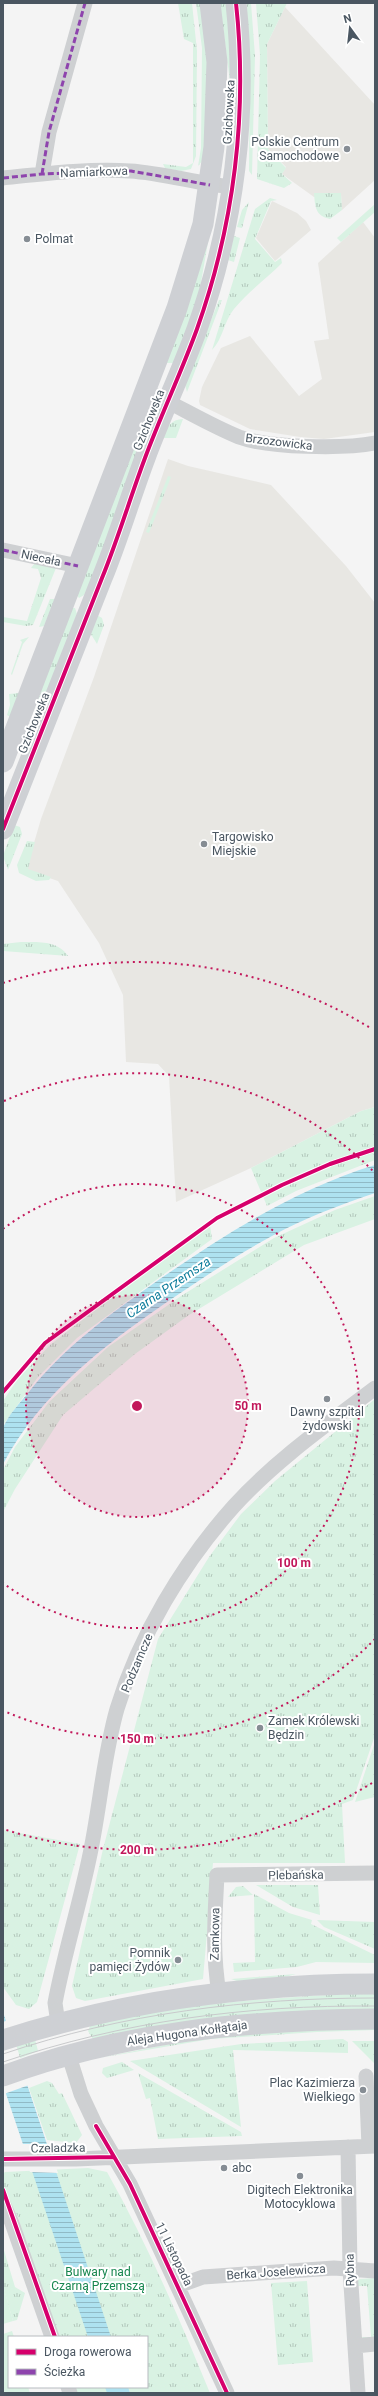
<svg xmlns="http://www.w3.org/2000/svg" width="378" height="2396" font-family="Roboto,sans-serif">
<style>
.commercial{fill:#e8e7e3}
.grass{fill:url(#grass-tufts)}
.pitch{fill:#d9f2e3}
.water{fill:url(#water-rules)}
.pier{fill:#f4f4f4}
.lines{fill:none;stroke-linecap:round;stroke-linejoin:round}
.street{stroke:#ced0d2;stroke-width:15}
.secondary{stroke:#ced0d4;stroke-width:21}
.tram{stroke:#c9cacc;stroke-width:1}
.quiet{stroke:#8e44ad;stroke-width:3;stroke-dasharray:6 3;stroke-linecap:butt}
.cycleway-casing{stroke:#fff;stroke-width:6}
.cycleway{stroke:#d6006c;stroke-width:4}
.ring{fill:none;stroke:#c2185b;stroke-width:2;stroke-dasharray:2 4}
.poi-dot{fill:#868d94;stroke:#fff;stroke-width:1.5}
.labels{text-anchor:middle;stroke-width:4;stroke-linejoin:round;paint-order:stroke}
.street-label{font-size:12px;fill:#4a5661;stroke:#fff}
.poi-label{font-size:12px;fill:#4a5661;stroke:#fff;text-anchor:start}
.park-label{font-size:12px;fill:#17864f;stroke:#fff}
.water-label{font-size:13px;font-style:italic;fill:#0c7c9b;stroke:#fff}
.centre{fill:#c2185b;stroke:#fff;stroke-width:2}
.ring-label{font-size:12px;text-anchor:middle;font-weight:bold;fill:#c2185b;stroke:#fff;stroke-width:4;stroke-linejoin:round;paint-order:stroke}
</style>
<defs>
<pattern id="grass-tufts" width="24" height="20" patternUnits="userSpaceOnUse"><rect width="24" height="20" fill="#d9f2e3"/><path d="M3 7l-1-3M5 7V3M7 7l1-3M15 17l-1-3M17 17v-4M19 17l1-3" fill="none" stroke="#b2c7bb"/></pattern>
<pattern id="water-rules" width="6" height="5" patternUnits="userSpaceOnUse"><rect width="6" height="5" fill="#aee2f0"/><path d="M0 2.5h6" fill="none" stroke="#90bac6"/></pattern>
</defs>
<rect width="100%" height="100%" fill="#f4f4f4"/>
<path class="commercial" d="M 285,7 L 375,105 L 375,180 L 342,210 L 341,194 L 314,197 L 282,174 L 286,167 L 268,149 L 267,44 Z
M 272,201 L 297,213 L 306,221 L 311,230 L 275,261 L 256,238 Z
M 363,222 L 375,238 L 375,432 L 324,439 L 300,437 L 250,429 L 200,405 L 199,401 L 202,387 L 221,348 L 250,336 L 299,396 L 322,379 L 314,341 L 329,339 L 318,263 Z
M 168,459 L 188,466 L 271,485 L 346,566 L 375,603 L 375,1107 L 361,1111 L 251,1168 L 176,1202 L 169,1076 L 158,1064 L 126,1062 L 123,995 L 99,943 L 58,881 L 26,870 L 41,819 L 94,677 Z"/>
<path class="grass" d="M 178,3 L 192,3 L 197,51 L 196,156 L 191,169 L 181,171 L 165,168 L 163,164 L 186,167 L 193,163 L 193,43 L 184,39 Z
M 196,3 L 204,3 L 209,97 L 203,160 L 198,166 L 201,148 L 202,48 Z
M 220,3 L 228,3 L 231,90 Z
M 246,3 L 251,3 L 255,56 L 252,175 L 249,171 L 250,52 Z
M 256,3 L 287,3 L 267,44 L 268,149 L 286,168 L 282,174 L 292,183 L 284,188 L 257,179 L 260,55 Z
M 314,193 L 341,193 L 342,210 L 330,219 C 315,216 315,206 314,193 Z
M 270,198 L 277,200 L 271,201 L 255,239 L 275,262 L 281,258 L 282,263 C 267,278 248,292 234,309 C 224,321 223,339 212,350 L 255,209 Z
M 249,202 L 242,228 L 237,227 L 242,210 Z
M 375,204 L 375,212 L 341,242 L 337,238 Z
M 210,231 L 197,305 L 173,363 L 166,363 Z
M 234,236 L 240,238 L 234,262 L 228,260 Z
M 219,300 L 222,300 L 187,392 L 185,385 Z
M 145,418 L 151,421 L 94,577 L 84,595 L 79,598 L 77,595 Z
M 183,419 L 176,438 L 162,438 C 166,428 171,419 183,419 Z
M 168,476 L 171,477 L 149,533 L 146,532 Z
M 35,563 L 56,568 L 33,625 L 26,626 L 3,622 L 3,617 L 27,621 L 41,578 L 38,569 L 31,568 Z
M 50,599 L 55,599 L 44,626 L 39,627 Z
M 72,608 L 75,608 L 77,614 L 18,766 L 46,674 Z
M 95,614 L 102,618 L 104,625 L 97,644 L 89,631 Z
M 29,637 L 23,644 L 12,675 L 11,674 L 22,642 L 20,640 Z
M 19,693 L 10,717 L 7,715 L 10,705 L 9,694 Z
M 14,825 L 20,827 L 22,834 L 8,870 L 3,856 Z
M 27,841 L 35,842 L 28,869 L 51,877 L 49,880 L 36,881 L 19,873 L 17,865 Z
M 21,942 C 37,942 58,940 68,956 L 3,951 L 3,944 Z
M 375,1107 L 375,1160 L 296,1191 L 267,1206 L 251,1168 L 361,1111 Z
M 375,1196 L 375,1219 L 304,1245 L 189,1315 L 135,1354 L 63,1415 L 15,1489 L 3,1512 L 3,1470 L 15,1447 L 49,1402 L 108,1347 L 181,1296 L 274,1238 L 335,1210 Z
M 210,1225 L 212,1239 L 77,1338 L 38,1377 L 3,1425 L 3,1401 L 18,1379 L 50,1345 L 113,1296 Z
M 375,1399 L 375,1735 L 353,1800 L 342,1804 L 345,1863 L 213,1863 L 203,1979 L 85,2001 L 76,1998 L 72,1986 L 103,1849 L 158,1639 L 209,1557 L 241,1514 L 275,1481 Z
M 374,1745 L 375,1797 L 355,1802 Z
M 3,1830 L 80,1844 L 37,2002 L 29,2009 L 16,2005 L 3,1987 Z
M 256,1885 L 318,1885 L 320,1915 L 293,1907 Z
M 243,1886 L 253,1895 L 228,1897 L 236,1887 Z
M 254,1894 L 289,1913 L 312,1920 L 311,1924 L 375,1955 L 375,1963 L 316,1962 L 297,1967 L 234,1972 L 233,1963 L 255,1962 Z
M 317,1920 L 375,1922 L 375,1949 L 324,1927 Z
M 296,1974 L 278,1979 L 237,1981 L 231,1979 Z
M 375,1993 L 375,2011 L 94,2041 L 88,2031 L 90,2026 C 183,2002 279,1997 375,1993 Z
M 375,2026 L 375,2030 L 317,2032 L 211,2039 L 99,2058 L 225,2033 Z
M 35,2039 L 38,2051 L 3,2065 L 3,2048 Z
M 343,2039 L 348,2042 L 348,2053 L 233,2050 L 241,2127 L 130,2061 L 241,2044 Z
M 352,2041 L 375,2041 L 375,2064 Z
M 122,2062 L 134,2070 L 107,2078 L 102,2073 L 103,2068 Z
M 138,2073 L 241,2132 L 242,2136 L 158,2139 L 150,2098 L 146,2099 Z
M 47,2081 L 52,2083 L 59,2094 L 62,2093 L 82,2135 L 76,2143 L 47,2140 L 29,2088 Z
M 88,2168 L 107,2172 C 147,2243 179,2318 210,2393 L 75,2393 L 73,2387 L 147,2387 L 147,2337 L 57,2337 L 18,2217 L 3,2188 L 3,2174 L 5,2172 Z
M 3,2247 L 15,2287 L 25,2293 L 17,2320 L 13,2321 L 3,2286 Z
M 375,2278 L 375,2340 L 364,2341 L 362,2337 L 371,2337 L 367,2286 L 357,2286 L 357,2281 L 360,2279 Z
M 307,2281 L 313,2362 L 278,2365 L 271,2283 Z"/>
<path class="pitch" d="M 3,2285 L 13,2321 L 3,2324 Z
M 12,2331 L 14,2337 L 9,2337 L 9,2387 L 28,2387 L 30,2393 L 3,2393 L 3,2334 Z"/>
<path class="water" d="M 375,1165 L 375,1193 C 340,1205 304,1218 272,1236 C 235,1256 201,1279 167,1302 C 102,1347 41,1393 3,1464 C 3,1454 0,1437 3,1428 C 8,1415 20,1403 28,1393 C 64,1347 110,1314 157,1281 C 225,1234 296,1189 375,1165 Z
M 3,2012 L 111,2337 L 88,2337 L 3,2085 Z
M 105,2387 L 128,2387 L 130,2393 L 107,2393 Z"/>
<path class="pier" d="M 8,2020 L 29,2085 L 4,2094 L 3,2022 Z
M 21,2144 L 48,2144 L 58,2173 L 30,2172 Z"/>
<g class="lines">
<path class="street" d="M 42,174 L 49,132 L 85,3
M 3,178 C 42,174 91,168 130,171 C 164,173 198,184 232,187
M 146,391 C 177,405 207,424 239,437 C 269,448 344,449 375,443
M 3,550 L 78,566
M 219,1993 C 212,1952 215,1916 217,1875 L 375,1873
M 58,2023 L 55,2003 C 64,1955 79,1907 89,1859 C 100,1809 103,1758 117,1709 C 139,1636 183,1563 234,1506 C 275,1461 326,1425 375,1388
M 69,2056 L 81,2094 L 96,2126 L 130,2184 L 227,2393
M 366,2076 L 369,2146
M 348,2147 L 350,2269 L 358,2393
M 3,2159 L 76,2159 L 375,2146
M 3,2203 L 12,2223 L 52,2337
M 178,2286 L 203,2277 L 334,2268 L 375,2271
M 355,2346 L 375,2344
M 68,2387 L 70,2393"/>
<path class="secondary" d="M 3,762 L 177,308 L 203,224 L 214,147 L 217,62 L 210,3
M 3,829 C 36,745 69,661 102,578 C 118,539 130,498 145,458 C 161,415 181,373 197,329 C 234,225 248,113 236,3
M 3,2040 C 123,2001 249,1984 375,1984
M 3,2076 C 122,2032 249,2020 375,2019"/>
<path class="tram" d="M 3,2054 C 124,2013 248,1998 375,1998
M 3,2062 C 124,2021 247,2005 375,2006"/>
<path class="quiet" d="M 42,174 L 49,132 L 85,3
M 3,178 L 42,174 L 131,171 L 210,185
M 3,550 L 78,566"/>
<g class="cycleway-casing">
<path id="cycleway" d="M 3,829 C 36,745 69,661 102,578 C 118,539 130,498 145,458 C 161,415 181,373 197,329 C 234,225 248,113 236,3
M 3,1392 L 45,1343 L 217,1218 L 282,1185 L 330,1164 L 375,1149
M 96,2126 L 130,2184 L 227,2393
M 3,2159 L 113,2157
M 3,2190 L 55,2337"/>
</g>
<use href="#cycleway" class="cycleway"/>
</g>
<circle cx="137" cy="1406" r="111" fill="#c2185b" fill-opacity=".12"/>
<g class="ring">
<circle cx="137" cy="1406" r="111"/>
<path d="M3 1229A222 222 0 1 1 3 1583"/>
<path d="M375 1639A333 333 0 0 1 4 1711M4 1101A333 333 0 0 1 375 1173"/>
<path d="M372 1783A444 444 0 0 1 3 1829M3 983A444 444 0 0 1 372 1029"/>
</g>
<g class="poi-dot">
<circle cx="347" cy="149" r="4"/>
<circle cx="27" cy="239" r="4"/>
<circle cx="204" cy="844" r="4"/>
<circle cx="327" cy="1399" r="4"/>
<circle cx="260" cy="1728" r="4"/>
<circle cx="178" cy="1960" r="4"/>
<circle cx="363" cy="2090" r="4"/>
<circle cx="224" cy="2168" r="4"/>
<circle cx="300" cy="2176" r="4"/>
</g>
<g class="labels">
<g class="street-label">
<text transform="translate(229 112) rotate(-87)" y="4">Gzichowska</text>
<text transform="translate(94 172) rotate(-2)" y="4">Namiarkowa</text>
<text transform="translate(149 420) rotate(-68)" y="4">Gzichowska</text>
<text transform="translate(279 442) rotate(7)" y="4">Brzozowicka</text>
<text transform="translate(41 558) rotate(12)" y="4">Niecała</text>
<text transform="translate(34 723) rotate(-68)" y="4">Gzichowska</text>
<text transform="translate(137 1663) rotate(-67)" y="4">Podzamcze</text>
<text transform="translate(296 1875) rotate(-1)" y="4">Plebańska</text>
<text transform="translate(215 1934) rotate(-89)" y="4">Zamkowa</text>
<text transform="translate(187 2033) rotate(-8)" y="4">Aleja Hugona Kołłątaja</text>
<text transform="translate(58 2148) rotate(-1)" y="4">Czeladzka</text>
<text transform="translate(174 2254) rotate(64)" y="4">11 Listopada</text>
<text transform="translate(350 2270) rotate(-92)" y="4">Rybna</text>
<text transform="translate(276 2272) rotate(-4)" y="4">Berka Joselewicza</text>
</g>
<g class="poi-label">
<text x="339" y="146" text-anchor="end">Polskie Centrum<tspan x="339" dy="14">Samochodowe</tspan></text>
<text x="35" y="243">Polmat</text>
<text x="212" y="841">Targowisko<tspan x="212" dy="14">Miejskie</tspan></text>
<text x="327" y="1416" text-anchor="middle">Dawny szpital<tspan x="327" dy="14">żydowski</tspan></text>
<text x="268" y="1725">Zamek Królewski<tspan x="268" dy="14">Będzin</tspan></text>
<text x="170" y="1957" text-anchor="end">Pomnik<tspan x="170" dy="14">pamięci Żydów</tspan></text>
<text x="355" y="2087" text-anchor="end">Plac Kazimierza<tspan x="355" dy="14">Wielkiego</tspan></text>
<text x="232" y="2172">abc</text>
<text x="300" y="2194" text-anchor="middle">Digitech Elektronika<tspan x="300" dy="14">Motocyklowa</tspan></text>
</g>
<g class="park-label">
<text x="98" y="2276">Bulwary nad<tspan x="98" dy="14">Czarną Przemszą</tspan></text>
</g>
<g class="water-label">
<text transform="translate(168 1287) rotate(-34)" y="5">Czarna Przemsza</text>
</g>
</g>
<circle cx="137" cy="1406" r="6" class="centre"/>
<g class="ring-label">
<text x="248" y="1410">50 m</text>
<text x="294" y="1567">100 m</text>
<text x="137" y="1743">150 m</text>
<text x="137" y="1854">200 m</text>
</g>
<rect width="378" height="2396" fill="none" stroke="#4a5661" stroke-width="8"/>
<rect x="8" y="2336" width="140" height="52" fill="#ffffff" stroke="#b7bbc0"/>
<rect x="16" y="2349" width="20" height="6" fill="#d6006c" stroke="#b7bbc0"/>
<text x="44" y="2356" font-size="12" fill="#4a5661">Droga rowerowa</text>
<rect x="16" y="2369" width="20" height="6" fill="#8e44ad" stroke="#b7bbc0"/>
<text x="44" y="2376" font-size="12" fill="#4a5661">Ścieżka</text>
<g transform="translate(350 28) rotate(345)" stroke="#ffffff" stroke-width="3" paint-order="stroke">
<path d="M0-3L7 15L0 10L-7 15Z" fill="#4a5661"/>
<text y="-6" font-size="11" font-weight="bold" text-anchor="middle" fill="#4a5661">N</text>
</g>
</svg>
